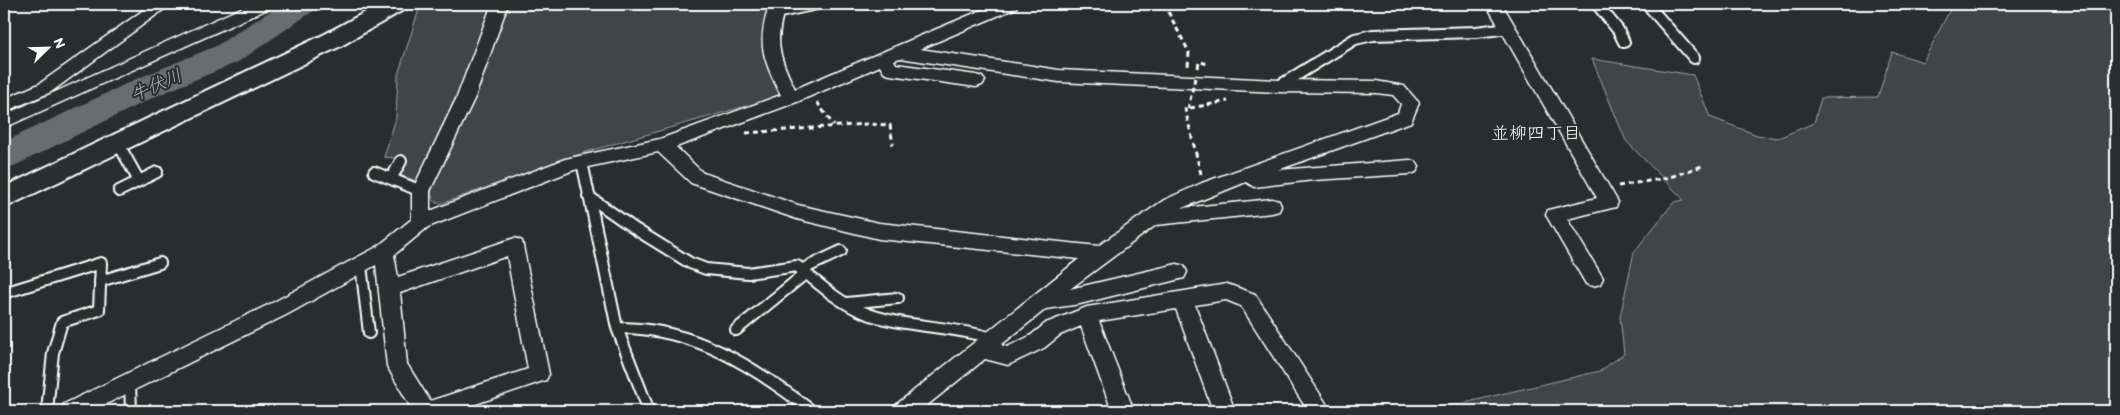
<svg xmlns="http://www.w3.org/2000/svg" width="2120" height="415" font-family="Itim,'Klee One',sans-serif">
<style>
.green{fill:#414445;stroke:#a0a2a2}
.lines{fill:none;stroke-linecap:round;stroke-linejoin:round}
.river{fill:#6a6c6d;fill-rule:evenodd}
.lane-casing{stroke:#fff;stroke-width:14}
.street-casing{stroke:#fff;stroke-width:3}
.secondary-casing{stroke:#fff;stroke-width:4}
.path{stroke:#fff;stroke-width:3;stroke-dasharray:5 4;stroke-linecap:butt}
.lane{stroke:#2a2d2e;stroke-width:10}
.street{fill:#2a2d2e;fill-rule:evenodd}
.secondary{fill:#2a2d2e;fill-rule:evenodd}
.path-bridge{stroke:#fff;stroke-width:3;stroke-dasharray:5 4;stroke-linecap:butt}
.labels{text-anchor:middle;stroke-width:4;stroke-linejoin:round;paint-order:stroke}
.water-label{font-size:18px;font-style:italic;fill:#b4b6b6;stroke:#2a2d2e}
.neighbourhood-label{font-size:18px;fill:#fff;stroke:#2a2d2e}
</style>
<rect width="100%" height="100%" fill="#2a2d2e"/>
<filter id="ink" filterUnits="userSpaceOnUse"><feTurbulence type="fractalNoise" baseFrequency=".02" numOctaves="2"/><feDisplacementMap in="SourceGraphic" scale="10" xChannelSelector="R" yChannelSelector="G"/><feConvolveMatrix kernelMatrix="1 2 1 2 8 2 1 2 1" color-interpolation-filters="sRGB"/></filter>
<g filter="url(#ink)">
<path class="green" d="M 423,4 L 491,4 L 456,104 L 417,181 L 402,176 L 400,169 L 405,159 L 384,157 L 396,118 L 398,75 L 420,6 Z
M 507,4 L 771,4 C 756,45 765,57 781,96 L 586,152 L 443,203 L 436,203 L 431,194 L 434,179 L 481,85 Z
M 1953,4 L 2116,4 L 2116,411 L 1429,411 L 1600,371 L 1624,354 L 1620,317 L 1634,252 L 1674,202 L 1684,200 L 1626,141 L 1592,59 L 1693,75 L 1710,117 L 1757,135 L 1778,138 L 1814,123 L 1821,98 L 1878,97 L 1892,52 L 1923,62 Z"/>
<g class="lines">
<path class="river" d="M 281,4 L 317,4 L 313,11 L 238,62 L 156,96 L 16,165 L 4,169 L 4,142 L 134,80 L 216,46 Z"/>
<g class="lane-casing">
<path id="lane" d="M 1597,4 L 1618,30 L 1624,42
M 1647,4 L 1694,58
M 775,13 L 817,4
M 1279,86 L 1355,39 L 1373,35 L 1476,32 L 1509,28
M 118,143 L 139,181
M 582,162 L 617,328 L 649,411
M 374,172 L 421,191
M 391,179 L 401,161
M 119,191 L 157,172
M 588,196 L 635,229 L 690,263 L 706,269 L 748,273 L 797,266 C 818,283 838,302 863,312 C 901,328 953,325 995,339
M 361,265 L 369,333
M 801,270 L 841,251
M 100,281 L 160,263
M 4,293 L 101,263 L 99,310 L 62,322 L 53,353 L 47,411
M 847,303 L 898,298
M 617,328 C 694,327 753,366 812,411
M 736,330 L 806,273
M 130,383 L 131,411"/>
</g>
<g class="street-casing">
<path id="street" d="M 152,4 L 171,4 L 51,92 L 4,112 L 4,99 L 39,84 Z
M 250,4 L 272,4 L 270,8 L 4,128 L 4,115 Z
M 492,4 L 508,4 L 475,97 L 430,191 L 430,211 L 565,159 L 660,139 L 781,95 C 763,59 756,43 770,4 L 786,4 C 774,41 778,55 795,89 L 996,4 L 1018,4 L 1016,8 L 920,49 L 1059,70 L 1279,80 L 1376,81 L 1404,86 L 1419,103 L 1411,122 L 1278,170 L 1410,160 L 1416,162 L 1419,167 L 1416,172 L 1410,174 L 1314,180 L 1254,187 L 1246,182 L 1182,208 L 1272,199 L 1279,201 L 1281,206 L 1279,211 L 1272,213 L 1156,225 L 1070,289 L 1177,264 L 1184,266 L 1187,272 L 1184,278 L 1080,304 L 1046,309 L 1001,345 L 1007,347 L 1030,336 L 1046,323 L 1087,307 L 1227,284 L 1255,294 L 1331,411 L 1308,411 L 1241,306 L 1226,300 L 1195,305 L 1235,411 L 1213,411 L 1176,309 L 1099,321 L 1134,411 L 1112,411 L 1081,326 L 1060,335 L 1044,348 L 1008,365 L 985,359 L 920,411 L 894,411 L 897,404 L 1079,259 L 879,239 L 797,219 L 691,183 L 658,152 L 574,170 L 428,227 L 394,255 L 398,277 L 515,238 L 522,241 L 549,374 L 546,380 L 455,411 L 413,411 L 387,366 L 376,265 L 288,314 L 92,411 L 61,411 L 64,404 L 274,302 L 339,267 L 377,247 L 412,219 L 412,191 L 457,97 ZM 900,58 L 1059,82 L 1279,92 L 1376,93 L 1393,95 L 1401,104 L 1398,113 L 1202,183 L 1164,200 L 1098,246 L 879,223 L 798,205 L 703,173 L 676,147 L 797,102 L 880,66 L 884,73 L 890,75 L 976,87 L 982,85 L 985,81 L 982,77 L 976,75 L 896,64 L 894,60 ZM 507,256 L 528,369 L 430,401 L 407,364 L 400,293 Z
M 1486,4 L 1502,4 L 1618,202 L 1616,207 L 1567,219 L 1603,278 L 1600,284 L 1593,286 L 1586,284 L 1546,215 L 1548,210 L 1597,198 Z"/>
</g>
<g class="secondary-casing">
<path id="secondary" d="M 380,4 L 408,4 L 405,9 L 341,46 L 4,208 L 4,187 L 325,34 Z"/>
</g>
<path class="path" d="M 1164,4 L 1189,52 L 1188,67
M 1198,68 L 1199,62 L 1205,63 L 1204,68
M 817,102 L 834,126
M 746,133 L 867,124 L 890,125 L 893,145
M 1201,174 L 1185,109 L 1228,101
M 1618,186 L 1667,178 L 1702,166"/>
<use href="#lane" class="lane"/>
<use href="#street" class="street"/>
<use href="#secondary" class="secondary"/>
<path class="path-bridge" d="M 1188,109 L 1195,78"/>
</g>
</g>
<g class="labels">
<g class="water-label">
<text transform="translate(156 85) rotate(-24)" y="6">牛伏川</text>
</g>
<g class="neighbourhood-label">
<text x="1536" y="139">並柳四丁目</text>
</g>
</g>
<rect width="2120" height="415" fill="none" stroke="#2a2d2e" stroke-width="20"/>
<rect x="10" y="10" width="2100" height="395" fill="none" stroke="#fff" stroke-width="2" filter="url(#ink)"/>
<g transform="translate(48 48) rotate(67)" stroke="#2a2d2e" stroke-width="4" paint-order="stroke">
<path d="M0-4L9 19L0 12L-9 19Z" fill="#ffffff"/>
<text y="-8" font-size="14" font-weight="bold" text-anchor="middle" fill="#ffffff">N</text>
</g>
</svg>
